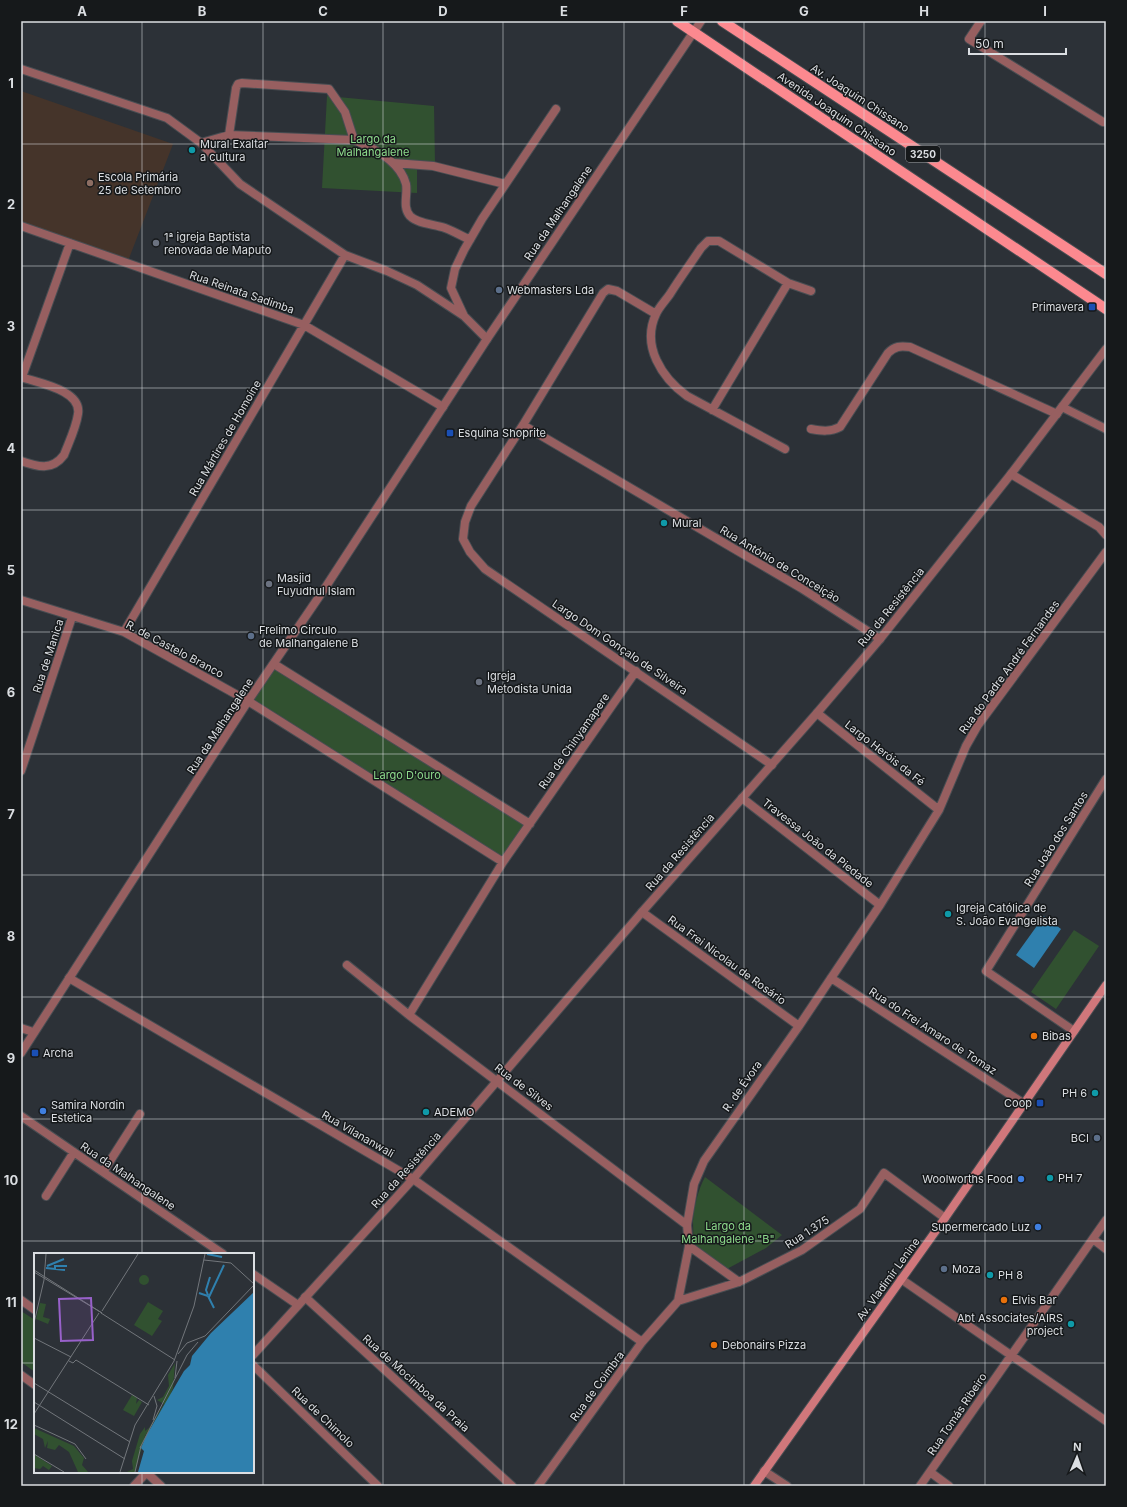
<svg xmlns="http://www.w3.org/2000/svg" width="1127" height="1507" font-family="Inter,sans-serif">
<style>
.education{fill:#45342a}
.green{fill:#315130}
.water{fill:#2f80ae}
.lines{fill:none;stroke-linecap:round;stroke-linejoin:round}
.minor-casing{stroke:#484d52;stroke-width:10}
.tertiary-casing{stroke:#484d52;stroke-width:10}
.secondary-casing{stroke:#484d52;stroke-width:10}
.primary-casing{stroke:#484d52;stroke-width:12}
.minor{stroke:#975f60;stroke-width:8}
.tertiary{stroke:#975f60;stroke-width:8}
.secondary{stroke:#d0777b;stroke-width:8}
.primary{stroke:#fc898f;stroke-width:10}
.grid{fill:none;stroke:#dbdee2;stroke-width:1;stroke-opacity:0.55}
.culture-dot{fill:#0f9aa8;stroke:#16191b;stroke-width:1.5}
.education-dot{fill:#8d6e63;stroke:#16191b;stroke-width:1.5}
.worship-dot{fill:#6b7280;stroke:#16191b;stroke-width:1.5}
.service-dot{fill:#5c6f8a;stroke:#16191b;stroke-width:1.5}
.transit-dot{fill:#1a4fb4;stroke:#16191b;stroke-width:1.5}
.food-dot{fill:#e8710a;stroke:#16191b;stroke-width:1.5}
.shop-dot{fill:#3f7fe0;stroke:#16191b;stroke-width:1.5}
.labels{text-anchor:middle;stroke-width:3;stroke-linejoin:round;paint-order:stroke}
.shield{fill:#16191b;stroke:#a0a3a6;stroke-width:1}
.shield-label{font-size:10px;font-weight:bold;fill:#dbdee2}
.street-label{font-size:11px;fill:#dbdee2;stroke:#16191b}
.park-label{font-size:11px;fill:#8edc8c;stroke:#16191b}
.poi-label{font-size:11px;fill:#dbdee2;stroke:#16191b;text-anchor:start}
.inset-river{fill:none;stroke:#2f80ae;stroke-width:2}
.inset-road{fill:none;stroke:#72767b;stroke-width:1}
.view{fill:#9861ca;fill-opacity:0.15;stroke:#9861ca;stroke-width:2}
.inset-edge{fill:none;stroke:#dbdee2;stroke-width:2}
.neatline{fill:none;stroke:#dbdee2;stroke-width:1.5}
.grid-label{font-size:13px;text-anchor:middle;font-weight:bold;fill:#dbdee2}
</style>
<rect width="100%" height="100%" fill="#2c3137"/>
<path class="education" d="M 21,91 L 173,144 L 128,261 L 21,222 Z"/>
<path class="green" d="M 327,96 L 434,106 L 435,164 L 417,163 L 417,193 L 322,188 Z
M 274,664 L 530,824 L 503,862 L 248,701 Z
M 1074,930 L 1099,946 L 1056,1009 L 1031,992 Z
M 705,1177 L 782,1235 L 766,1248 L 725,1270 L 693,1244 C 694,1236 693,1229 693,1221 C 694,1206 698,1190 705,1177 Z
M 21,1311 L 35,1320 L 35,1372 L 21,1362 Z"/>
<path class="water" d="M 1044,916 L 1061,929 L 1034,968 L 1016,955 Z"/>
<g class="lines">
<g class="minor-casing">
<path id="minor" d="M 981,21 L 969,39 L 1103,122
M 21,69 L 167,118 L 201,143 L 240,184 L 345,255 L 387,271 L 417,285 L 464,316
M 229,135 L 236,88 L 238,84 L 242,83 L 329,89 L 345,112 L 354,140
M 201,143 L 229,135 L 354,140 C 374,148 400,161 406,184 C 408,194 402,207 410,216 C 418,224 434,224 445,228 C 453,231 462,236 470,240
M 394,163 L 433,166 L 505,184
M 21,226 L 304,325 L 443,407
M 656,314 L 617,291 L 608,289 L 603,293 L 523,425 L 471,506 L 465,522 L 463,539 L 470,552 L 485,569 L 772,765
M 487,339 L 464,316 L 451,288 L 455,269 L 464,250 L 482,219 L 556,109
M 21,377 C 38,383 82,390 78,414 C 76,428 69,442 64,455 C 52,471 38,467 21,461
M 22,377 L 70,243
M 1062,407 L 1106,429
M 712,410 L 788,283
M 523,425 L 801,588 L 880,639
M 811,429 C 822,431 830,432 840,427 L 888,353 C 895,346 900,346 910,347 L 1057,414
M 785,449 L 687,396 C 662,378 641,346 656,314 C 659,307 666,300 670,294 C 680,278 691,263 701,248 L 708,241 L 719,241 L 788,283 L 811,291
M 1011,474 L 1099,527 L 1106,535
M 21,600 L 124,632 L 248,701 L 503,862
M 124,632 L 345,255
M 274,664 L 530,824
M 817,713 L 939,810
M 21,771 L 72,617
M 742,798 L 880,905
M 642,912 L 799,1026
M 347,965 L 409,1015 L 687,1225
M 69,978 L 413,1179 L 642,1342
M 831,978 L 1023,1103
M 409,1015 L 503,862 L 636,671
M 21,1028 L 33,1032
M 1074,1031 L 986,971 L 1106,779
M 21,1116 L 223,1254
M 103,1172 L 140,1114
M 46,1196 L 74,1152
M 1093,1239 L 1106,1249
M 689,1246 L 739,1282
M 253,1274 L 298,1305
M 901,1279 L 1106,1421
M 305,1297 L 512,1486
M 21,1300 L 35,1310
M 678,1301 L 689,1246 L 687,1225 L 694,1184 L 704,1161 L 799,1026 L 880,905 L 939,810 L 966,746 L 978,725 L 1106,552
M 678,1301 L 739,1282 L 802,1250 L 860,1209 L 884,1173 L 945,1218
M 253,1365 L 378,1486
M 21,1375 L 35,1385
M 764,1471 L 787,1486
M 146,1472 L 161,1486
M 930,1472 L 949,1486
M 538,1486 L 642,1342 L 678,1301
M 920,1486 L 1106,1220"/>
</g>
<g class="tertiary-casing">
<path id="tertiary" d="M 21,1053 L 248,701 L 325,588 L 487,339 L 701,21
M 253,1355 L 413,1179 L 642,912 L 817,713 L 880,639 L 1011,474 L 1106,349
M 134,1486 L 147,1472"/>
</g>
<g class="secondary-casing">
<path id="secondary" d="M 754,1486 L 945,1218 L 1106,985"/>
</g>
<g class="primary-casing">
<path id="primary" d="M 677,21 L 1106,309
M 722,21 L 1106,274"/>
</g>
<use href="#minor" class="minor"/>
<use href="#tertiary" class="tertiary"/>
<use href="#secondary" class="secondary"/>
<use href="#primary" class="primary"/>
</g>
<path class="grid" d="M 142,21 L 142,1254M 263,21 L 263,1486M 383,21 L 383,1486M 503,21 L 503,1486M 624,21 L 624,1486M 744,21 L 744,1486M 864,21 L 864,1486M 985,21 L 985,1486M 21,144 L 1106,144M 21,266 L 1106,266M 21,388 L 1106,388M 21,510 L 1106,510M 21,632 L 1106,632M 21,754 L 1106,754M 21,875 L 1106,875M 21,997 L 1106,997M 21,1119 L 1106,1119M 21,1241 L 1106,1241M 21,1363 L 35,1363M 253,1363 L 1106,1363M 142,1472 L 142,1486"/>
<g class="culture-dot">
<circle cx="192" cy="150" r="4"/>
<circle cx="664" cy="523" r="4"/>
<circle cx="948" cy="914" r="4"/>
<circle cx="1095" cy="1093" r="4"/>
<circle cx="426" cy="1112" r="4"/>
<circle cx="1050" cy="1178" r="4"/>
<circle cx="990" cy="1275" r="4"/>
<circle cx="1071" cy="1324" r="4"/>
</g>
<circle class="education-dot" cx="90" cy="183" r="4"/>
<g class="worship-dot">
<circle cx="156" cy="243" r="4"/>
<circle cx="269" cy="584" r="4"/>
<circle cx="479" cy="682" r="4"/>
</g>
<g class="service-dot">
<circle cx="499" cy="290" r="4"/>
<circle cx="251" cy="636" r="4"/>
<circle cx="1097" cy="1138" r="4"/>
<circle cx="944" cy="1269" r="4"/>
</g>
<g class="transit-dot">
<rect x="1088" y="303" width="8" height="8" rx="2"/>
<rect x="446" y="429" width="8" height="8" rx="2"/>
<rect x="31" y="1049" width="8" height="8" rx="2"/>
<rect x="1036" y="1099" width="8" height="8" rx="2"/>
</g>
<g class="food-dot">
<circle cx="1034" cy="1036" r="4"/>
<circle cx="1004" cy="1300" r="4"/>
<circle cx="714" cy="1345" r="4"/>
</g>
<g class="shop-dot">
<circle cx="43" cy="1111" r="4"/>
<circle cx="1021" cy="1179" r="4"/>
<circle cx="1038" cy="1227" r="4"/>
</g>
<g class="labels">
<rect class="shield" x="906" y="146" width="34" height="16" rx="3"/>
<g class="shield-label">
<text x="923" y="158">3250</text>
</g>
<g class="street-label">
<text transform="translate(860 98) rotate(33)" y="4">Av. Joaquim Chissano</text>
<text transform="translate(837 114) rotate(34)" y="4">Avenida Joaquim Chissano</text>
<text transform="translate(558 213) rotate(-56)" y="4">Rua da Malhangalene</text>
<text transform="translate(242 292) rotate(19)" y="4">Rua Reinata Sadimba</text>
<text transform="translate(225 438) rotate(-60)" y="4">Rua Mártires de Homoíne</text>
<text transform="translate(780 564) rotate(31)" y="4">Rua António de Conceição</text>
<text transform="translate(891 607) rotate(-51)" y="4">Rua da Resistência</text>
<text transform="translate(620 647) rotate(34)" y="4">Largo Dom Gonçalo de Silveira</text>
<text transform="translate(175 649) rotate(28)" y="4">R. de Castelo Branco</text>
<text transform="translate(48 656) rotate(-72)" y="4">Rua de Manica</text>
<text transform="translate(1009 667) rotate(-54)" y="4">Rua do Padre André Fernandes</text>
<text transform="translate(220 726) rotate(-57)" y="4">Rua da Malhangalene</text>
<text transform="translate(574 741) rotate(-55)" y="4">Rua de Chinyamapere</text>
<text transform="translate(885 753) rotate(38)" y="4">Largo Heróis da Fé</text>
<text transform="translate(1056 839) rotate(-58)" y="4">Rua João dos Santos</text>
<text transform="translate(818 843) rotate(38)" y="4">Travessa João da Piedade</text>
<text transform="translate(680 852) rotate(-49)" y="4">Rua da Resistência</text>
<text transform="translate(727 960) rotate(36)" y="4">Rua Frei Nicolau de Rosário</text>
<text transform="translate(933 1031) rotate(33)" y="4">Rua do Frei Amaro de Tomaz</text>
<text transform="translate(742 1086) rotate(-55)" y="4">R. de Évora</text>
<text transform="translate(524 1087) rotate(37)" y="4">Rua de Silves</text>
<text transform="translate(358 1134) rotate(30)" y="4">Rua Vilananwali</text>
<text transform="translate(406 1170) rotate(-48)" y="4">Rua da Resistência</text>
<text transform="translate(128 1176) rotate(34)" y="4">Rua da Malhangalene</text>
<text transform="translate(807 1232) rotate(-33)" y="4">Rua 1.375</text>
<text transform="translate(888 1279) rotate(-54)" y="4">Av. Vladimir Lenine</text>
<text transform="translate(416 1383) rotate(42)" y="4">Rua de Mocimboa da Praia</text>
<text transform="translate(597 1386) rotate(-54)" y="4">Rua de Coimbra</text>
<text transform="translate(957 1414) rotate(-56)" y="4">Rua Tomás Ribeiro</text>
<text transform="translate(323 1417) rotate(44)" y="4">Rua de Chimolo</text>
</g>
<g class="park-label">
<text x="373" y="143">Largo da<tspan x="373" dy="13">Malhangalene</tspan></text>
<text x="407" y="779">Largo D'ouro</text>
<text x="728" y="1230">Largo da<tspan x="728" dy="13">Malhangalene "B"</tspan></text>
</g>
<g class="poi-label">
<text x="200" y="148">Mural Exaltar<tspan x="200" dy="13">a cultura</tspan></text>
<text x="98" y="181">Escola Primária<tspan x="98" dy="13">25 de Setembro</tspan></text>
<text x="164" y="241">1ª igreja Baptista<tspan x="164" dy="13">renovada de Maputo</tspan></text>
<text x="507" y="294">Webmasters Lda</text>
<text x="1084" y="311" text-anchor="end">Primavera</text>
<text x="458" y="437">Esquina Shoprite</text>
<text x="672" y="527">Mural</text>
<text x="277" y="582">Masjid<tspan x="277" dy="13">Fuyudhul Islam</tspan></text>
<text x="259" y="634">Frelimo Circulo<tspan x="259" dy="13">de Malhangalene B</tspan></text>
<text x="487" y="680">Igreja<tspan x="487" dy="13">Metodista Unida</tspan></text>
<text x="956" y="912">Igreja Católica de<tspan x="956" dy="13">S. João Evangelista</tspan></text>
<text x="1042" y="1040">Bibas</text>
<text x="43" y="1057">Archa</text>
<text x="1087" y="1097" text-anchor="end">PH 6</text>
<text x="1032" y="1107" text-anchor="end">Coop</text>
<text x="51" y="1109">Samira Nordin<tspan x="51" dy="13">Estetica</tspan></text>
<text x="434" y="1116">ADEMO</text>
<text x="1089" y="1142" text-anchor="end">BCI</text>
<text x="1058" y="1182">PH 7</text>
<text x="1013" y="1183" text-anchor="end">Woolworths Food</text>
<text x="1030" y="1231" text-anchor="end">Supermercado Luz</text>
<text x="952" y="1273">Moza</text>
<text x="998" y="1279">PH 8</text>
<text x="1012" y="1304">Elvis Bar</text>
<text x="1063" y="1322" text-anchor="end">Abt Associates/AIRS<tspan x="1063" dy="13">project</tspan></text>
<text x="722" y="1349">Debonairs Pizza</text>
</g>
</g>
<g transform="translate(34 1253)">
<rect width="220" height="220" fill="#2c3137"/>
<path d="M105 27a5 5 0 1 1 10 0a5 5 0 1 1-10 0ZM 114,49 L 129,58 L 124,66 L 128,68 L 118,83 L 100,72 ZM 6,50 L 12,51 L 9,64 L 16,66 L 14,71 L 2,66 ZM 141,110 L 139,135 L 136,143 L 111,183 L 101,219 L 93,219 L 99,216 L 98,208 L 106,181 L 111,174 L 111,178 L 115,175 L 130,151 L 123,147 L 129,144 L 135,133 L 134,122 ZM 98,142 L 103,145 L 102,151 L 105,147 L 108,149 L 100,163 L 89,157 ZM 0,175 L 40,193 L 50,205 L 48,212 L 54,219 L 44,219 L 35,199 L 25,192 L 21,197 L 13,195 L 14,188 L 11,195 L 9,186 L 0,181 ZM 1,202 L 18,213 L 15,217 L 9,213 L 6,216 L 0,215 Z" fill="#315130"/>
<path d="M 220,39 L 220,219 L 104,219 L 110,198 L 107,195 L 112,183 L 150,118 L 156,112 L 158,103 L 177,80 Z" fill="#2f80ae"/>
<path class="inset-river" d="M 173,1 L 188,4M 13,13 L 30,6M 12,15 L 31,17M 21,16 L 21,13 L 33,13M 165,40 L 174,43 L 180,55M 174,42 L 172,37 L 176,24M 175,44 L 190,12"/>
<path class="inset-road" d="M 170,7 L 197,10 L 220,31M 0,17 L 68,60 L 0,19M 68,58 L 104,1M 67,60 L 141,107M 0,70 L 10,27 L 12,1M 0,85 L 37,104M 144,101 L 153,90 L 171,83 L 220,32M 35,108 L 39,110 L 42,107 L 115,152M 141,125 L 143,108M 0,130 L 96,189M 0,149 L 91,206M 0,161 L 65,60M 119,167 L 123,153 L 120,143M 0,172 L 41,191 L 52,206M 106,195 L 153,102 L 164,89M 0,201 L 30,219M 86,219 L 101,172 L 140,108 L 160,53 L 171,1M 101,219 L 107,193"/>
<path class="view" d="M 57,45 L 59,87 L 27,88 L 25,46 Z"/>
<rect width="220" height="220" class="inset-edge"/>
</g>
<rect width="1127" height="1507" fill="none" stroke="#16191b" stroke-width="44"/>
<g transform="translate(1077 1457) rotate(2)" stroke="#16191b" stroke-width="3" paint-order="stroke">
<path d="M0-3L7 15L0 10L-7 15Z" fill="#dbdee2"/>
<text y="-6" font-size="11" font-weight="bold" text-anchor="middle" fill="#dbdee2">N</text>
</g>
<path d="M969 48v6h97v-6" fill="none" stroke="#dbdee2" stroke-width="2"/>
<text x="975" y="48" font-size="12" fill="#dbdee2" stroke="#16191b" stroke-width="3" paint-order="stroke">50 m</text>
<rect x="22" y="22" width="1083" height="1463" class="neatline"/>
<g class="grid-label">
<text x="82" y="16">A</text>
<text x="202" y="16">B</text>
<text x="323" y="16">C</text>
<text x="443" y="16">D</text>
<text x="564" y="16">E</text>
<text x="684" y="16">F</text>
<text x="804" y="16">G</text>
<text x="924" y="16">H</text>
<text x="1045" y="16">I</text>
<text x="11" y="88">1</text>
<text x="11" y="209">2</text>
<text x="11" y="331">3</text>
<text x="11" y="453">4</text>
<text x="11" y="575">5</text>
<text x="11" y="697">6</text>
<text x="11" y="819">7</text>
<text x="11" y="941">8</text>
<text x="11" y="1063">9</text>
<text x="11" y="1185">10</text>
<text x="11" y="1307">11</text>
<text x="11" y="1429">12</text>
</g>
</svg>
